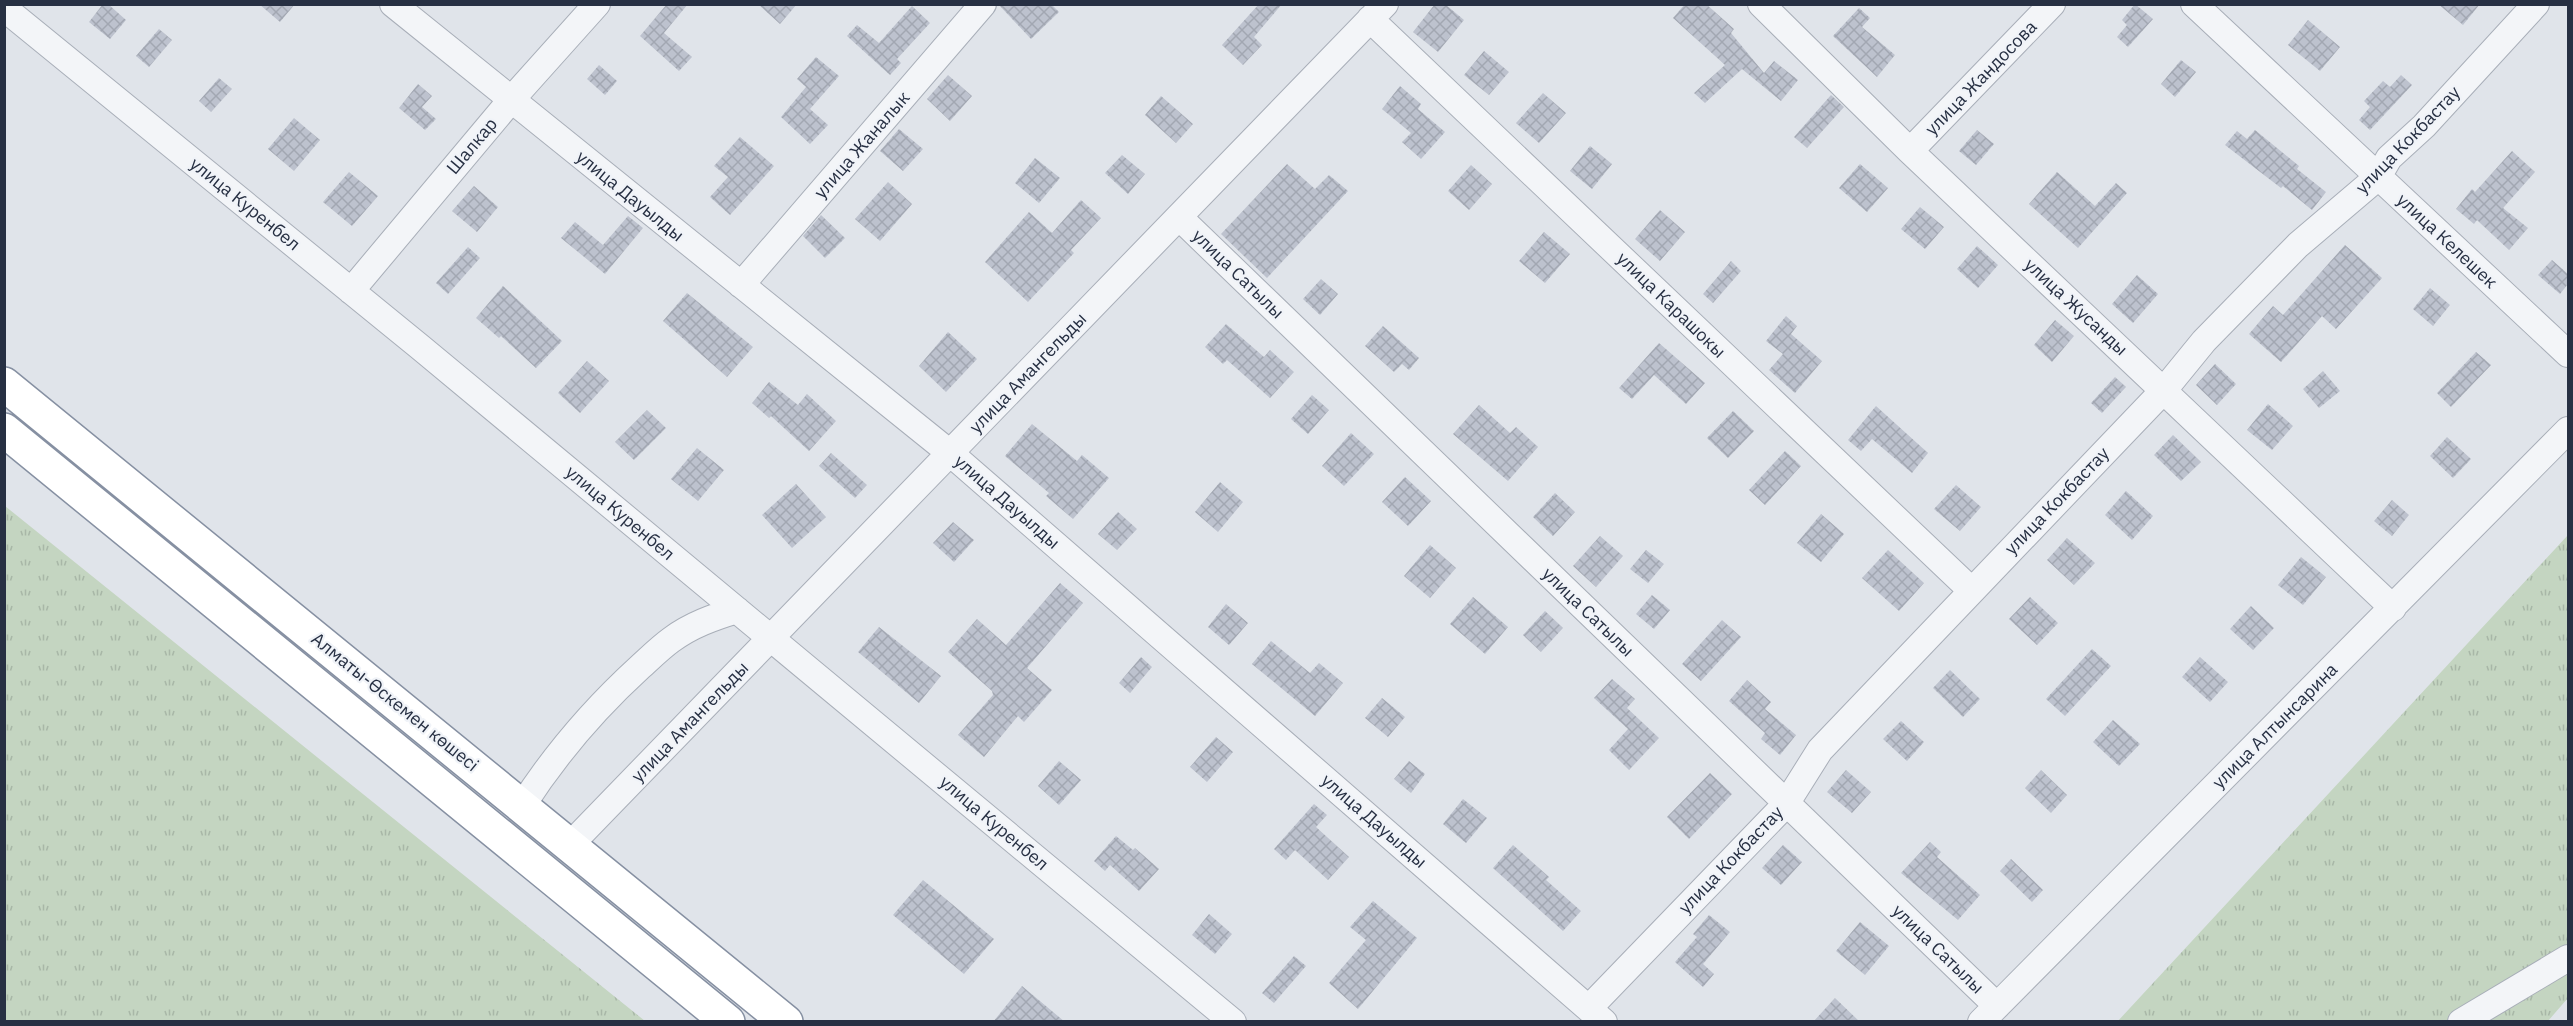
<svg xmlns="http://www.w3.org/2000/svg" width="2573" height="1026" font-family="'IBM Plex Sans',sans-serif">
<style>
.grass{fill:url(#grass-tufts)}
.building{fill:url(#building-cross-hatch)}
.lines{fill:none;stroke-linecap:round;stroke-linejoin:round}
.minor-casing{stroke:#a8aeb8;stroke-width:28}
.highway-casing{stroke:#8690a2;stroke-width:36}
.minor{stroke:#f3f5f8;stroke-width:26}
.highway{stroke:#fff;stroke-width:33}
.labels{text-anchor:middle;stroke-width:4.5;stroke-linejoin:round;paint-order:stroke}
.street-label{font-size:18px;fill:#273043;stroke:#f0f3f8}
</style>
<defs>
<pattern id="grass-tufts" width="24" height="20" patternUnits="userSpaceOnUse" patternTransform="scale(1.5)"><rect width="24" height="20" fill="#c4d5c1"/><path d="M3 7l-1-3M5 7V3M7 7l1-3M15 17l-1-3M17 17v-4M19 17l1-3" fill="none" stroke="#a8b7a7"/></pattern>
<pattern id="building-cross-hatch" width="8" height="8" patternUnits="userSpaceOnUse" patternTransform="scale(1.5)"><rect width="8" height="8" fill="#bdc2ce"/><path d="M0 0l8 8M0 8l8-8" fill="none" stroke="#a2a7b2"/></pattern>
</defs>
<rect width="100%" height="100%" fill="#e0e4ea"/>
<path class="grass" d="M 5,506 L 645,1021 L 5,1021 Z
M 2568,535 L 2568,998 L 2548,1021 L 2117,1022 Z"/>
<path class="building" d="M 103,4 L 108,4 L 126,20 L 110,39 L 89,22 Z
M 259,4 L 295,4 L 280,22 Z
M 667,4 L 688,4 L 664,33 L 692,57 L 679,71 L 640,36 Z
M 758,4 L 797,4 L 780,24 Z
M 998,4 L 1051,4 L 1059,12 L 1031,39 Z
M 1259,4 L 1282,4 L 1254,37 L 1262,45 L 1243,65 L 1222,45 Z
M 1435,4 L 1445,4 L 1464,20 L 1438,52 L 1413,32 Z
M 1685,4 L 1706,4 L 1734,29 L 1731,33 L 1764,73 L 1774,61 L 1798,80 L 1781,101 L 1742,69 L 1705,103 L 1694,93 L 1725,65 L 1673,18 Z
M 2135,4 L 2153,19 L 2128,47 L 2117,37 L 2127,25 L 2122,20 Z
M 2438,4 L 2480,4 L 2463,25 Z
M 912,6 L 930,23 L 897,59 L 901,63 L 890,75 L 847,36 L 857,25 L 879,43 Z
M 1859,8 L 1870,18 L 1862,27 L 1895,55 L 1877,77 L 1833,36 Z
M 2308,20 L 2340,47 L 2320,71 L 2288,45 Z
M 159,29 L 172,40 L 149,67 L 136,56 Z
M 1484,51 L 1509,72 L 1489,95 L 1464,75 Z
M 816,57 L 839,76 L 810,109 L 828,125 L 810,144 L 781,117 L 806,87 L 797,79 Z
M 2181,60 L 2196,72 L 2175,97 L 2161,84 Z
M 599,65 L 617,81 L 605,95 L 587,79 Z
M 948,75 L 972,96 L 950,121 L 927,99 Z
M 2401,75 L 2412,85 L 2370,130 L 2359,120 L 2370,107 L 2364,101 L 2383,81 L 2390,87 Z
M 219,78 L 232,89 L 211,112 L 199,101 Z
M 418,84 L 432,96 L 422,107 L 436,119 L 425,130 L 399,108 Z
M 1400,86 L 1421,104 L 1418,109 L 1445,132 L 1421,159 L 1402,142 L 1411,133 L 1382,109 Z
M 1543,93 L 1566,113 L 1539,143 L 1516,123 Z
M 1831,95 L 1844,107 L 1807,148 L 1794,137 Z
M 1161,96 L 1193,124 L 1176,143 L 1145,115 Z
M 294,118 L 320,140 L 294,171 L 268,149 Z
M 899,129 L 923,149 L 903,171 L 880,151 Z
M 1977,130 L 1994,144 L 1976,165 L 1959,151 Z
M 2255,130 L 2299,166 L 2297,169 L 2326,192 L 2312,210 L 2283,186 L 2281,188 L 2225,145 L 2237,131 L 2247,139 Z
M 740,137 L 774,166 L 730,215 L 710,197 L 728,177 L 714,166 Z
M 1590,146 L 1612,164 L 1592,189 L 1570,171 Z
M 2512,151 L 2535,172 L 2503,208 L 2528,228 L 2509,250 L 2477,220 L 2474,224 L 2456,209 L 2472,189 L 2475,192 Z
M 1122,155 L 1145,174 L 1128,194 L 1105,173 Z
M 1035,158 L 1060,178 L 1039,203 L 1015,183 Z
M 1287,164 L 1315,189 L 1329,175 L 1348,191 L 1267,278 L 1221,234 Z
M 1860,164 L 1888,188 L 1867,212 L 1839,188 Z
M 1471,165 L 1492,184 L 1469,210 L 1448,191 Z
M 349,172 L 378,196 L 352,226 L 323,202 Z
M 2057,172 L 2095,206 L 2116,183 L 2127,193 L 2078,248 L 2029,204 Z
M 888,182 L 912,204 L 880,241 L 855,219 Z
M 474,186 L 498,207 L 477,232 L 452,211 Z
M 1081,200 L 1101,218 L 1071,250 L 1074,253 L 1028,302 L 985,262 L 1029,212 L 1052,233 Z
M 1920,207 L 1944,227 L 1925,249 L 1901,229 Z
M 1660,210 L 1685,232 L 1660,261 L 1635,239 Z
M 821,215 L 845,238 L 825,258 L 803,236 Z
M 628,216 L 643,228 L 605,274 L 561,238 L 575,222 L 603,245 Z
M 1544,232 L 1570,254 L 1545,283 L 1519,261 Z
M 2345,245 L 2382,278 L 2336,329 L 2322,316 L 2281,362 L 2249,334 L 2273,306 L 2283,315 Z
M 1977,246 L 1998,265 L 1978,288 L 1957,269 Z
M 468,247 L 480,258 L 448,294 L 436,283 Z
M 2552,260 L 2568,274 L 2568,284 L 2560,294 L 2538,275 Z
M 1731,261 L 1741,271 L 1713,303 L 1703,294 Z
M 2137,275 L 2158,294 L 2133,323 L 2112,304 Z
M 1321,279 L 1338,294 L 1320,315 L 1303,299 Z
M 503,286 L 562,341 L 536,368 L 501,336 L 499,338 L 476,318 Z
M 2430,288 L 2450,305 L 2433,326 L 2413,309 Z
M 687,293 L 753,347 L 727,377 L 663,321 Z
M 1786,316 L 1797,326 L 1791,334 L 1822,361 L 1795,393 L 1769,370 L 1783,354 L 1766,341 Z
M 2055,320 L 2074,336 L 2052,362 L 2034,345 Z
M 1226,324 L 1264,357 L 1270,350 L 1294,372 L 1270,398 L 1227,360 L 1223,364 L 1205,347 Z
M 1383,326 L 1419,358 L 1409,370 L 1402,364 L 1394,372 L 1365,346 Z
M 948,332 L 977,359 L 946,392 L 919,366 Z
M 1659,343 L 1705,383 L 1686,404 L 1654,375 L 1632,399 L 1619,388 Z
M 2476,352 L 2491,365 L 2451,407 L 2437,393 Z
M 587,361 L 609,381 L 580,413 L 558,393 Z
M 2215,364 L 2236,384 L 2217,405 L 2196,385 Z
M 2323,371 L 2340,391 L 2319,408 L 2303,389 Z
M 2115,377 L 2126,387 L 2102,413 L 2091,403 Z
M 769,382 L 798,405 L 807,394 L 836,421 L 809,451 L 771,416 L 769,418 L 752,403 Z
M 1312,395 L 1329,410 L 1308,434 L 1291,419 Z
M 2268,404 L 2293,426 L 2272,450 L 2247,430 Z
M 1479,405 L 1510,433 L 1516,427 L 1538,447 L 1508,481 L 1453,434 Z
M 1876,406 L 1928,453 L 1912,473 L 1872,439 L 1861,451 L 1848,440 Z
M 647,410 L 666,428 L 634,460 L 615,442 Z
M 1733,411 L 1754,431 L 1728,458 L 1707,438 Z
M 1032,424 L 1077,461 L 1082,455 L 1109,478 L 1073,519 L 1046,496 L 1049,493 L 1005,456 Z
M 1351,433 L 1374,454 L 1344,486 L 1322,466 Z
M 2173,435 L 2201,462 L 2181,481 L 2154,455 Z
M 2447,437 L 2471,459 L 2453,478 L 2430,456 Z
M 697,448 L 724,470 L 698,501 L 671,479 Z
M 1785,451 L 1801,466 L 1765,505 L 1749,490 Z
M 831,453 L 867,485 L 855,498 L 819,466 Z
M 1405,477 L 1431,501 L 1408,526 L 1382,502 Z
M 1220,482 L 1243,502 L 1218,532 L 1195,512 Z
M 796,484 L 826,517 L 792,548 L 762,515 Z
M 1956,485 L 1981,507 L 1960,531 L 1934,509 Z
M 2126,491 L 2153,516 L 2132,540 L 2105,515 Z
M 1555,493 L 1575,512 L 1553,536 L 1533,517 Z
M 2392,500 L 2409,515 L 2392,536 L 2374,521 Z
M 1118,512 L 1137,529 L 1117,550 L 1098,534 Z
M 1821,514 L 1844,534 L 1821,562 L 1797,543 Z
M 953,522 L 974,540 L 954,562 L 933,543 Z
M 1600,536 L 1623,556 L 1596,587 L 1573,566 Z
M 2067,538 L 2095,563 L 2074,585 L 2047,560 Z
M 1430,545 L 1456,568 L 1430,598 L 1404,576 Z
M 1646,550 L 1664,564 L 1648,583 L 1630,569 Z
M 1888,550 L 1924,583 L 1899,611 L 1862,578 Z
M 2301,557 L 2326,577 L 2303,605 L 2278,585 Z
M 1060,583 L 1083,603 L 1027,668 L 1052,690 L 1024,722 L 1018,716 L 984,757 L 958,735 L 993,695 L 992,691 L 948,652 L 977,619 L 1006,645 Z
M 1652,595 L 1670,610 L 1654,629 L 1636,614 Z
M 1473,597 L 1508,627 L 1485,654 L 1450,624 Z
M 2030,597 L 2058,623 L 2037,645 L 2009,619 Z
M 1226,604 L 1248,623 L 1229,645 L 1208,627 Z
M 2251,606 L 2274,628 L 2253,650 L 2230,629 Z
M 1545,611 L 1563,628 L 1541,652 L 1523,635 Z
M 1722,620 L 1741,637 L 1701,681 L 1682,664 Z
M 879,627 L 941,676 L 919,703 L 858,652 Z
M 1271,641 L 1310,673 L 1319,663 L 1343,683 L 1315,716 L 1252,664 Z
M 2092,649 L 2111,666 L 2065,716 L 2046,699 Z
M 1141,657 L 1152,667 L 1130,693 L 1119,683 Z
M 2200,657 L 2228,682 L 2210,702 L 2182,677 Z
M 1950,670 L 1980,699 L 1963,717 L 1933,688 Z
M 1612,679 L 1635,699 L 1627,708 L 1659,738 L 1629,770 L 1609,750 L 1628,729 L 1594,698 Z
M 1747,680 L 1771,702 L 1765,709 L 1796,735 L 1780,755 L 1761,739 L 1765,733 L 1729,701 Z
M 1382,698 L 1405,717 L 1388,737 L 1365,718 Z
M 2113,720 L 2140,744 L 2119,766 L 2093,742 Z
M 1901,721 L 1924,742 L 1907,761 L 1883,739 Z
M 1216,737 L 1233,752 L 1207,782 L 1190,767 Z
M 1059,761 L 1081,780 L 1059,805 L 1038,786 Z
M 1409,761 L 1425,774 L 1411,793 L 1394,779 Z
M 1846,770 L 1871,792 L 1852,813 L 1827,792 Z
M 2041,770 L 2067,795 L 2051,813 L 2025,788 Z
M 1710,773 L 1732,794 L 1689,839 L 1667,817 Z
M 1463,799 L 1487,818 L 1466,843 L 1443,824 Z
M 1314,804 L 1327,815 L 1316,827 L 1349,857 L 1328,880 L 1295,850 L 1286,860 L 1274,849 Z
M 1116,836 L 1133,850 L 1135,848 L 1159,869 L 1139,891 L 1110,865 L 1105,871 L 1094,861 Z
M 1930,842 L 1941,852 L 1937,857 L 1980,895 L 1958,920 L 1901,873 Z
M 1513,845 L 1549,877 L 1546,880 L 1581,911 L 1563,931 L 1493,868 Z
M 1783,845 L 1802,862 L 1781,885 L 1762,868 Z
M 2011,859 L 2043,890 L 2032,902 L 2000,871 Z
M 923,880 L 994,939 L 964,974 L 893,915 Z
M 1373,901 L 1417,938 L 1358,1009 L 1329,983 L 1366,940 L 1350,927 Z
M 1209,914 L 1232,934 L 1215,954 L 1192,935 Z
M 1709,915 L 1730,932 L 1703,964 L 1714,974 L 1703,987 L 1675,962 L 1697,937 L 1693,934 Z
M 1860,922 L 1889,946 L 1865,975 L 1836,951 Z
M 1294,956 L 1306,966 L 1274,1003 L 1262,993 Z
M 1022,986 L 1065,1022 L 993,1022 Z
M 1835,998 L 1860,1022 L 1813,1022 Z"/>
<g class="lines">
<g class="minor-casing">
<path id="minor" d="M 393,4 L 950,453 L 1604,1022
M 1761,4 L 1910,151 L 2393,608
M 2194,4 L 2568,354
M 4,8 L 420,347 L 1233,1022
M 1370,19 L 1971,590
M 1910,151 L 2052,4
M 1180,218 L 1997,1006
M 741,285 L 983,4
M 351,291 L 511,100 L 597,4
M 522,806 C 556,753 594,709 640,667 C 650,658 660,648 671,640 C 691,625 714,617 737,610
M 570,845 L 1385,4
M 1589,1008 L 1786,804 L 1820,750 L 2164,390 L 2204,341 L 2298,245 L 2378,177 L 2389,158 L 2424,126 L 2536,4
M 1981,1022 L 2568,430
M 2461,1022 L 2568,958"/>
</g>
<g class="highway-casing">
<path id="highway" d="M 4,384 L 786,1022
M 4,430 L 728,1022"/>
</g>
<use href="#minor" class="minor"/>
<use href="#highway" class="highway"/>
</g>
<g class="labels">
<g class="street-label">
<text transform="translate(1981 78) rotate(-46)" y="6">улица Жандосова</text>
<text transform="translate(2408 140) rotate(-46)" y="6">улица Кокбастау</text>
<text transform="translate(862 145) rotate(-49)" y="6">улица Жаналык</text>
<text transform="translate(472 146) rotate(-50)" y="6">Шалкар</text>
<text transform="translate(630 196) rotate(39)" y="6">улица Дауылды</text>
<text transform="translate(245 204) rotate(39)" y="6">улица Куренбел</text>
<text transform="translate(2447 241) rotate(43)" y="6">улица Келешек</text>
<text transform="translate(1238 274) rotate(44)" y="6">улица Сатылы</text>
<text transform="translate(1671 305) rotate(44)" y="6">улица Карашокы</text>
<text transform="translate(2076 307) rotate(43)" y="6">улица Жусанды</text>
<text transform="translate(1028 373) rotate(-46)" y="6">улица Амангельды</text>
<text transform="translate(2057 501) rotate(-46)" y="6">улица Кокбастау</text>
<text transform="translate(1007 502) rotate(41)" y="6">улица Дауылды</text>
<text transform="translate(620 513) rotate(40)" y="6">улица Куренбел</text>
<text transform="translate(1588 612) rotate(44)" y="6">улица Сатылы</text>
<text transform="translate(395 702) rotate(39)" y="6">Алматы-Өскемен көшесі</text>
<text transform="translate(690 722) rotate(-46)" y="6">улица Амангельды</text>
<text transform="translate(2275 726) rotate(-45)" y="6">улица Алтынсарина</text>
<text transform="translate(1374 821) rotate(41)" y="6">улица Дауылды</text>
<text transform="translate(994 823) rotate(40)" y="6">улица Куренбел</text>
<text transform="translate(1731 860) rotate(-46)" y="6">улица Кокбастау</text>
<text transform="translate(1938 949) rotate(44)" y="6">улица Сатылы</text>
</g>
</g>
<rect width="2573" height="1026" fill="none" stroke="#273043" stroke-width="12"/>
</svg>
